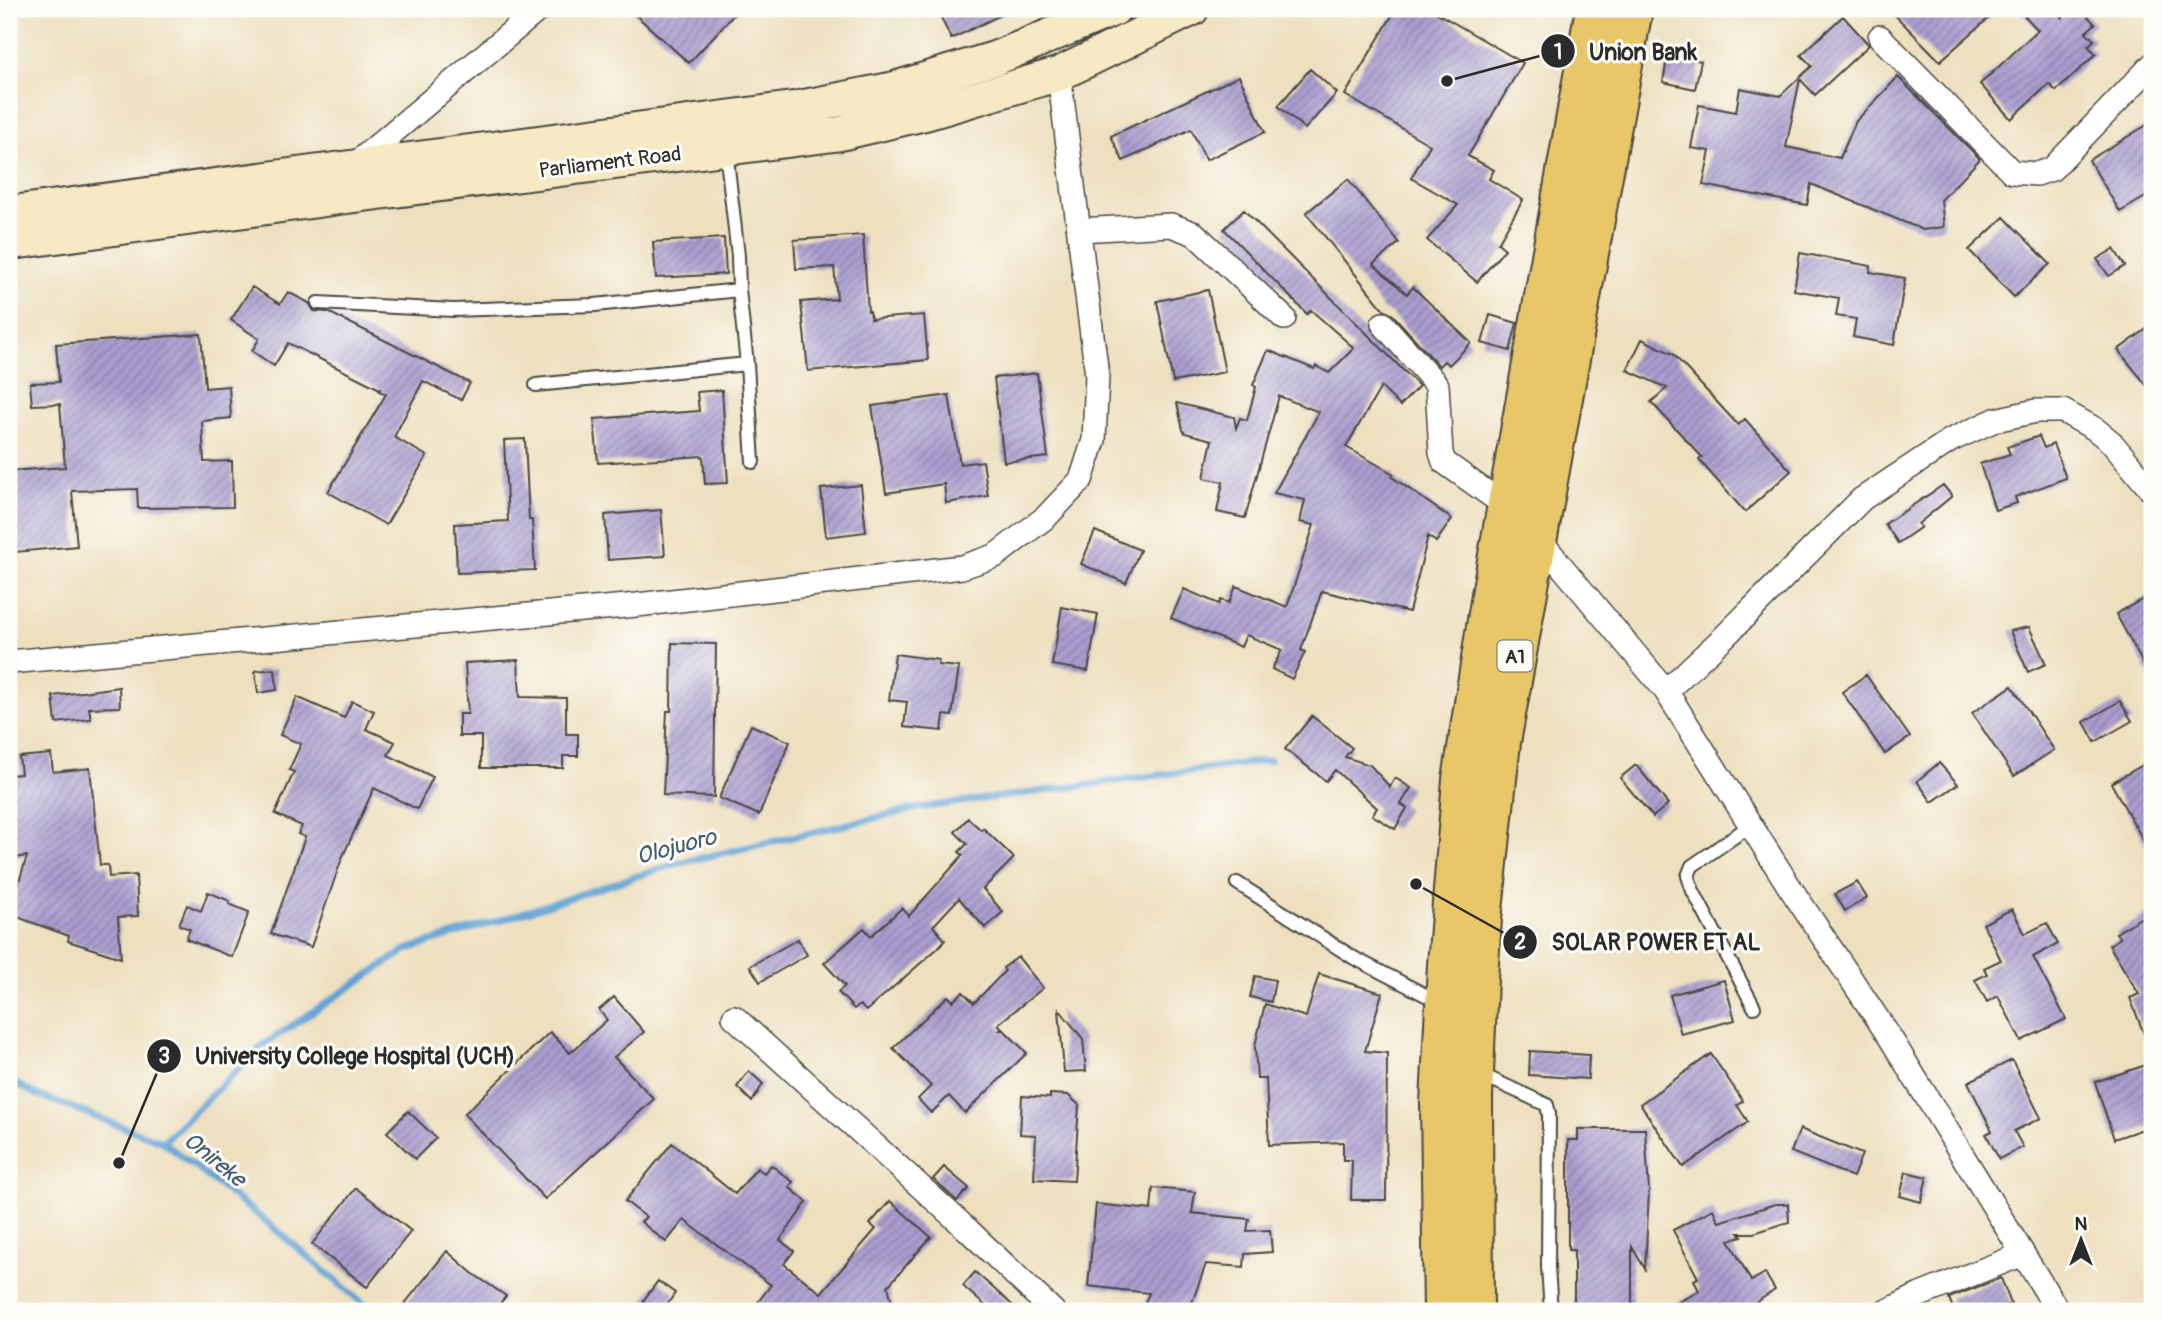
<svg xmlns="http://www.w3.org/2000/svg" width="2161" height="1320" font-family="Pangolin,sans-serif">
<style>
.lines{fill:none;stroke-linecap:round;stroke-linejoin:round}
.stream{stroke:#62a3d5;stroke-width:7}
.building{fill:url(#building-hatch)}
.service-casing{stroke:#484641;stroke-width:16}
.minor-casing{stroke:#484641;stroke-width:26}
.secondary-casing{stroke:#484641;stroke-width:37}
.trunk-casing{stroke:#484641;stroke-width:42}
.service{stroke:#fff;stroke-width:12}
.minor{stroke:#fff;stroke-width:23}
.secondary{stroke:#f6e9c3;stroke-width:33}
.trunk{stroke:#e9c769;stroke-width:38}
.labels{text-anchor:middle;stroke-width:6;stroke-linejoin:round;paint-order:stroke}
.shield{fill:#fdfcf7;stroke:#6a6a68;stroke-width:2}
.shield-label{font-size:19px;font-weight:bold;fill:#2b2b2b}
.street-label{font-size:21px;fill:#2b2b2b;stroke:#fdfcf7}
.water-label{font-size:23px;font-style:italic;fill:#415b6f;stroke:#fdfcf7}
.leader{fill:none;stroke:#2b2b2b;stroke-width:2.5}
.callout-dot{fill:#2b2b2b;stroke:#fdfcf7;stroke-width:2.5}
.mark-label{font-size:21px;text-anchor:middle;font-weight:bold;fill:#fff}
.callout-label{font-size:23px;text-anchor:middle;font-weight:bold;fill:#2b2b2b;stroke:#fdfcf7;stroke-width:6;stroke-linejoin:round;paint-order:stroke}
</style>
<defs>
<pattern id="building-hatch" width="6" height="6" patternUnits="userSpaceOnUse" patternTransform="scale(1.75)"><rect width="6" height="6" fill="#a99ecf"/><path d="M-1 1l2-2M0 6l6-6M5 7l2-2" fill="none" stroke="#8a81a8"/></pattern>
</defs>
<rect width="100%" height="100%" fill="#fdfcf7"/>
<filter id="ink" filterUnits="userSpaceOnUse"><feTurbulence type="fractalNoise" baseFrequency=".0143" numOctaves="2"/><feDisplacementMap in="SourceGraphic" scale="14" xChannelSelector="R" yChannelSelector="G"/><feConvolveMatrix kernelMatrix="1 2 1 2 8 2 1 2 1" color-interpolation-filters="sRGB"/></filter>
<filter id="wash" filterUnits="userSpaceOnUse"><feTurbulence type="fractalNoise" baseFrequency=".00686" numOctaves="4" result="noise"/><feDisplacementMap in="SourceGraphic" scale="28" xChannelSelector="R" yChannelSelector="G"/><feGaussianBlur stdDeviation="1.57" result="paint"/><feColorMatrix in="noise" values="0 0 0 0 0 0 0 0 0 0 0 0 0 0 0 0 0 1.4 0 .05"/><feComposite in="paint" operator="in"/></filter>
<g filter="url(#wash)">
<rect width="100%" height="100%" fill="#eee0bf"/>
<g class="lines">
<path class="stream" d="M 9,1080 L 35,1094 L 163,1142 L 269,1224 L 372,1311
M 163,1142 L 263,1045 L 406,950 L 675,864 L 918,808 L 1270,760"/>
</g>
<g id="blocks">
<path class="building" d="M 629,9 L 739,9 L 689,63 Z
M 937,9 L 1013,9 L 951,39 Z
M 1396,9 L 1430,9 L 1523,63 L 1468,156 L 1494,170 L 1489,179 L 1523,200 L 1498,243 L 1505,249 L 1477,282 L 1427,240 L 1458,205 L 1411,178 L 1430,145 L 1345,95 Z
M 1889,9 L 1999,9 L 1940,61 Z
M 2018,9 L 2054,9 L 2062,18 L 2071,9 L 2081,9 L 2095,24 L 2086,32 L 2094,40 L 2088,46 L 2096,54 L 2056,91 L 2049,84 L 2011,119 L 1980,84 L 2038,30 Z
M 1843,16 L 1869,45 L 1815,95 L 1800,79 L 1786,147 L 1840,158 L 1856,121 L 1898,77 L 1980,159 L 1941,200 L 1944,227 L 1923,230 L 1811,184 L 1807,205 L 1703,185 L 1710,151 L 1691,148 L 1699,105 L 1736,112 L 1740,88 L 1780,96 L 1812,66 L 1801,55 Z
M 1668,54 L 1701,61 L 1695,89 L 1663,82 Z
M 1310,69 L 1337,93 L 1305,129 L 1278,106 Z
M 1239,76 L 1265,132 L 1206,160 L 1191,129 L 1123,161 L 1111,136 Z
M 2152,122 L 2152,193 L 2120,212 L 2089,160 Z
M 1348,179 L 1399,243 L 1373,264 L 1407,294 L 1413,287 L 1471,343 L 1449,365 L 1444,361 L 1439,366 L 1393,315 L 1384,310 L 1306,213 Z
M 1244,210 L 1419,386 L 1400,406 L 1381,387 L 1346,447 L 1394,474 L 1392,477 L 1452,519 L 1436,542 L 1428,536 L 1409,612 L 1322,591 L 1301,650 L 1305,652 L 1292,679 L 1272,669 L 1282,650 L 1246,635 L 1241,647 L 1171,618 L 1184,589 L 1219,604 L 1221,600 L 1229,603 L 1236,586 L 1287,607 L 1314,525 L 1300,522 L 1305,500 L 1274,493 L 1319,412 L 1279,396 L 1245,518 L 1217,512 L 1223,482 L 1204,478 L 1212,440 L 1185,433 L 1183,430 L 1177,403 L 1234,417 L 1236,428 L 1240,418 L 1247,420 L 1256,387 L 1253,385 L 1268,350 L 1314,369 L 1316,366 L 1329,373 L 1354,348 L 1311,310 L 1307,314 L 1224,229 Z
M 2004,217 L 2050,264 L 2014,297 L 1969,250 Z
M 863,235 L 868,311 L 870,311 L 871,319 L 924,315 L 928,360 L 808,371 L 801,302 L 837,299 L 834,267 L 796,269 L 794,240 Z
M 724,238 L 726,274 L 656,278 L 653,242 Z
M 2114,249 L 2125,266 L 2109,276 L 2097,259 Z
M 1800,253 L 1871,266 L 1870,272 L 1905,278 L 1894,345 L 1853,337 L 1856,319 L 1836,316 L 1839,298 L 1794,290 Z
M 252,287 L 280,304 L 288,292 L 309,303 L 314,311 L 328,312 L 470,383 L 461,400 L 423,381 L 394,437 L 427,456 L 386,525 L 328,492 L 386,394 L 379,391 L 380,389 L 288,343 L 274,366 L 252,351 L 259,339 L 231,320 Z
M 1208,290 L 1225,372 L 1173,382 L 1157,301 Z
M 1490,315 L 1517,323 L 1510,351 L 1482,343 Z
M 2152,325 L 2152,392 L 2118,350 Z
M 201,334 L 205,388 L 229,386 L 231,418 L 202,421 L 204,462 L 232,461 L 233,507 L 138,508 L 137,489 L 72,491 L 77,546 L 16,552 L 9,471 L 65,467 L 60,404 L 32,405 L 30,383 L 59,382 L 56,344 Z
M 1642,339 L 1673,354 L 1738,425 L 1745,419 L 1791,471 L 1745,512 L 1699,460 L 1702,457 L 1651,402 L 1667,388 L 1627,370 Z
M 1037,373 L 1048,457 L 1004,462 L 994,378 Z
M 722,390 L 728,483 L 705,484 L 703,456 L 598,463 L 594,419 L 699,411 L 697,392 Z
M 949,395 L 960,464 L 983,461 L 988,496 L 946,503 L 944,484 L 886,493 L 872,406 Z
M 2039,436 L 2044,448 L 2053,444 L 2066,478 L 2015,497 L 2017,503 L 1995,510 L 1980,464 L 2010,454 L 2007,447 Z
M 525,439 L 529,520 L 532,520 L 535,570 L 457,573 L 455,524 L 508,521 L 504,440 Z
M 861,485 L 866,532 L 826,537 L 821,489 Z
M 1943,485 L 1952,496 L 1918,524 L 1921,527 L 1898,543 L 1885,524 Z
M 661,510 L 665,556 L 608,560 L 605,515 Z
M 1095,531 L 1140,550 L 1126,583 L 1081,564 Z
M 2152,594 L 2152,680 L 2116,614 Z
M 1062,607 L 1098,614 L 1088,671 L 1052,665 Z
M 2029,627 L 2046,664 L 2028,672 L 2010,631 Z
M 672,643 L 716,644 L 714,797 L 663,795 L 667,711 L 671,711 Z
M 895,654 L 939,660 L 938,665 L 959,667 L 952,716 L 944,715 L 942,731 L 904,727 L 907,702 L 889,700 Z
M 518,660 L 520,697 L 566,698 L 566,734 L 578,734 L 578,756 L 563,756 L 563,768 L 481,768 L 481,736 L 459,736 L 459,714 L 468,714 L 465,663 Z
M 275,669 L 277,690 L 258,693 L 255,671 Z
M 1866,675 L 1910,737 L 1885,754 L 1842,692 Z
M 2012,686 L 2054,750 L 2014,776 L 1972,713 Z
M 119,687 L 120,707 L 89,708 L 91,719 L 56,723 L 53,696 Z
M 297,697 L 344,718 L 352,701 L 374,711 L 366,729 L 395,742 L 388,755 L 433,777 L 417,809 L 374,788 L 342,858 L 311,947 L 271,934 L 305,837 L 298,834 L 302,826 L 275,814 L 294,772 L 289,770 L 301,744 L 280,735 Z
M 2120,701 L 2132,721 L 2095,742 L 2084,722 Z
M 1312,716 L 1352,748 L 1345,757 L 1370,765 L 1390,787 L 1395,778 L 1411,788 L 1401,804 L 1407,808 L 1395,829 L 1372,815 L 1377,808 L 1335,770 L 1326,781 L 1285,749 Z
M 751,725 L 790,742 L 759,815 L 719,798 Z
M 51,754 L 53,772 L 90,768 L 100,865 L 108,865 L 109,877 L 136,875 L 138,916 L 118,917 L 121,958 L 68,941 L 69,936 L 9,914 L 27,856 L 9,859 L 9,775 L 21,774 L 19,757 Z
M 2152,760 L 2152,856 L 2111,783 Z
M 1939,763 L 1958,784 L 1932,802 L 1917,781 Z
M 1636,765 L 1668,804 L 1653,817 L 1620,778 Z
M 968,818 L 981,830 L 983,828 L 1014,858 L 983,889 L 1003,912 L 985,928 L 959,898 L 933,926 L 945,940 L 938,948 L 866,1011 L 860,1005 L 854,1009 L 838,992 L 845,986 L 824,963 L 864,928 L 871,936 L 902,908 L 909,916 L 963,855 L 959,852 L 967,844 L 955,832 Z
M 1857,882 L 1867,898 L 1845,911 L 1835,894 Z
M 208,892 L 230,901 L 229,904 L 249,912 L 232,957 L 186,939 L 190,929 L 179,925 L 187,905 L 201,911 Z
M 2012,909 L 2025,934 L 2047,923 L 2058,944 L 2033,957 L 2066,1019 L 2021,1041 L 1998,996 L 1987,1002 L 1975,980 L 1987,974 L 1984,968 L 2001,960 L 1983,924 Z
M 2152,911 L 2152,1052 L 2151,1052 L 2130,998 L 2139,994 L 2109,945 L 2120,938 L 2116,933 Z
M 798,939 L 807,955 L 760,982 L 750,966 Z
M 1018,957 L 1043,988 L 998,1024 L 1002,1028 L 1000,1030 L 1004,1030 L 1027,1053 L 965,1113 L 949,1096 L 931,1113 L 918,1099 L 931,1086 L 893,1048 L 948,996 L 953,1001 L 963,992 L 974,1003 L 1005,971 L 1003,968 Z
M 1319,974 L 1382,993 L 1365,1051 L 1387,1053 L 1386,1200 L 1351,1200 L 1352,1160 L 1343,1160 L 1343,1142 L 1269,1145 L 1266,1079 L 1257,1079 L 1255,1046 L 1265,1004 L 1306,1017 Z
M 1255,976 L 1275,980 L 1271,1002 L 1250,997 Z
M 1724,980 L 1735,1020 L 1681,1034 L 1670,995 Z
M 614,997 L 644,1032 L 614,1057 L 654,1099 L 545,1199 L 464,1114 L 550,1032 L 570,1053 L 607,1020 L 599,1010 Z
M 1059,1009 L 1083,1039 L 1086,1071 L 1064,1072 Z
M 1530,1051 L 1589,1055 L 1588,1079 L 1529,1075 Z
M 1711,1054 L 1743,1101 L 1737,1105 L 1748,1122 L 1683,1167 L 1640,1104 Z
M 2012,1060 L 2041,1118 L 2014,1131 L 2023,1147 L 1999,1159 L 1986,1134 L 1992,1131 L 1968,1082 Z
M 2152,1063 L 2152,1126 L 2114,1139 L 2095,1082 Z
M 749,1071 L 763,1084 L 752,1102 L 737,1087 Z
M 1050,1094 L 1068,1095 L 1079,1105 L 1074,1181 L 1034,1179 L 1036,1135 L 1020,1134 L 1022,1096 L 1050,1098 Z
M 408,1111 L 436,1138 L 415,1159 L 387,1132 Z
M 1578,1129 L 1645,1129 L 1649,1191 L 1645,1269 L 1632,1247 L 1632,1311 L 1574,1311 L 1574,1250 L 1568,1250 L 1568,1140 L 1578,1140 Z
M 1800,1129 L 1862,1154 L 1853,1177 L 1791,1152 Z
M 672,1143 L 735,1194 L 757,1168 L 764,1173 L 771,1165 L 793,1182 L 789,1187 L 807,1202 L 780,1240 L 794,1251 L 784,1264 L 821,1293 L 876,1229 L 870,1224 L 890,1201 L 931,1237 L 888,1286 L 894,1311 L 751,1311 L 771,1285 L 684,1220 L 666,1242 L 641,1222 L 646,1217 L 625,1201 Z
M 944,1167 L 969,1188 L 957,1201 L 933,1179 Z
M 1906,1172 L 1927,1177 L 1921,1202 L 1900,1196 Z
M 356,1188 L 411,1231 L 367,1287 L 312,1244 Z
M 1153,1188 L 1195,1192 L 1192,1213 L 1249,1219 L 1247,1231 L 1270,1230 L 1272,1252 L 1245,1254 L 1244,1267 L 1206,1264 L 1189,1311 L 1167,1311 L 1145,1303 L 1149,1293 L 1088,1286 L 1096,1204 L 1151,1210 Z
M 1775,1204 L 1788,1204 L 1789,1222 L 1754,1233 L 1739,1233 L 1742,1236 L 1729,1240 L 1751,1281 L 1765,1273 L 1775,1290 L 1743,1311 L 1662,1311 L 1699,1291 L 1694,1280 L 1698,1278 L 1673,1230 L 1713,1209 L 1719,1222 Z
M 447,1251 L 472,1273 L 506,1296 L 494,1311 L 399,1311 Z
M 975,1272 L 1019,1311 L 992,1311 L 976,1298 L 963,1286 Z
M 2001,1278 L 2011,1304 L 1992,1311 L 1954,1311 L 1949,1298 Z
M 658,1281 L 675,1293 L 663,1311 L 658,1311 L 643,1301 Z"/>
</g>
</g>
<g filter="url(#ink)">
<use href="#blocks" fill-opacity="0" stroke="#484641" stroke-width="2"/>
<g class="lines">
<g class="service-casing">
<path id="service" d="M 318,303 L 453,310 L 595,305 L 739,290 L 738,256 L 726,150
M 747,364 L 753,462
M 536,385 L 747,364 L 739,290
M 1751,825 L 1692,866 L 1688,876 L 1693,891 L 1754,1007
M 1237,883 L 1354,958 L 1439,1002
M 1478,1073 L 1547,1105 L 1549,1114 L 1548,1267 L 1551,1311"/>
</g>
<g class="minor-casing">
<path id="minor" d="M 1880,37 L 2012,172 L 2037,174 L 2052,169 L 2152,65
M 352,167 L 539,9
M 1079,230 L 1171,225 L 1195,234 L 1284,318
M 1383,324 L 1437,385 L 1441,453 L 1444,462 L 1507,507
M 1533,537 L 1538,538 L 1666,691 L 1789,886 L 1891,1039 L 2058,1311
M 9,662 L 637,605 L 962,567 L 995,556 L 1046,517 L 1081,480 L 1094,440 L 1097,375 L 1059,74
M 1666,691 L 1724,637 L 1862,499 L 1951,440 L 1995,420 L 2036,411 L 2063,411 L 2095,429 L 2111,442 L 2152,491
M 734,1017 L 968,1230 L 1053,1311
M 1887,1311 L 1920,1295 L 2023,1254"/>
</g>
<g class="secondary-casing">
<path id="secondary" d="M 9,213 L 797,108 L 893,89 L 996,58 L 1114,9
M 9,243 L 343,197 L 838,134 L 927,113 L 1059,74 L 1192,9"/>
</g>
<g class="trunk-casing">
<path id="trunk" d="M 1443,1311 L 1440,1103 L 1447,965 L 1462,780 L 1491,595 L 1595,9
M 1474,1311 L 1473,1097 L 1478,978 L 1482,919 L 1501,742 L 1633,9"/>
</g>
<use href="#service" class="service"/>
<use href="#minor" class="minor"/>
<use href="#secondary" class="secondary"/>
<use href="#trunk" class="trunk"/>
</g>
</g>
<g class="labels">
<rect class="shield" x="1497.5" y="640.5" width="35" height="31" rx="5"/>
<g class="shield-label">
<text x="1515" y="663">A1</text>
</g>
<g class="street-label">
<text transform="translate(610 162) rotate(-7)" y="7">Parliament Road</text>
</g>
<g class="water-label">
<text transform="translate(676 846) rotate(-15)" y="8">Olojuoro</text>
<text transform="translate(215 1159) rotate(39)" y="8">Onireke</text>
</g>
</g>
<path class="leader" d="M1447 81L1558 51M1416 884L1520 942M119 1163L164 1056"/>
<g class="callout-dot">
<circle cx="1447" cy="81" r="7"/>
<circle cx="1416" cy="884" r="7"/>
<circle cx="119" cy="1163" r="7"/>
<circle cx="1558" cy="51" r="18"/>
<circle cx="1520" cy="942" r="18"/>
<circle cx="164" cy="1056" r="18"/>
</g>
<g class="mark-label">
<text x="1558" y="59">1</text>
<text x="1520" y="949">2</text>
<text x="164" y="1063">3</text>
</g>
<g class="callout-label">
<text x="1643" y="60">Union Bank</text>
<text x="1656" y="950">SOLAR POWER ET AL</text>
<text x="355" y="1064">University College Hospital (UCH)</text>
</g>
<rect width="2161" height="1320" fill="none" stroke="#fdfcf7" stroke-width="35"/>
<g transform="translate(2081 1240)" stroke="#fdfcf7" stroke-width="5" paint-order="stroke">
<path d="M0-5L12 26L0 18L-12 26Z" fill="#2b2b2b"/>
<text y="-10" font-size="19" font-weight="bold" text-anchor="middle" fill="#2b2b2b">N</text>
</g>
</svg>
